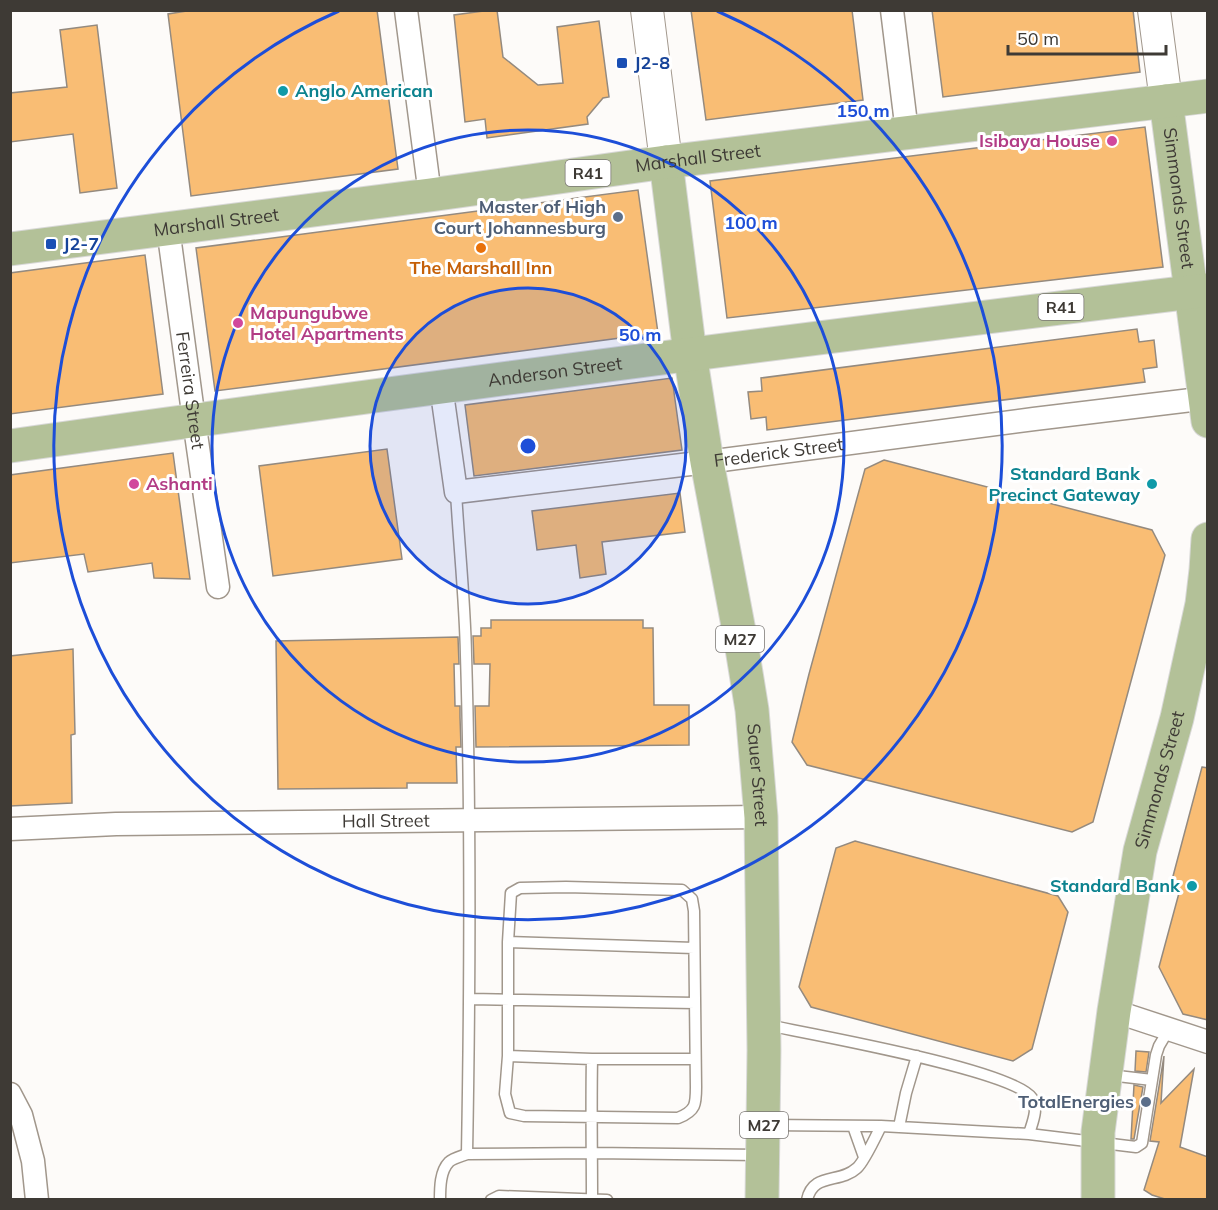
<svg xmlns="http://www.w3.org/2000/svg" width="1218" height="1210" font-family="Mulish,sans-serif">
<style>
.building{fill:#f9bd74;stroke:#948a7f;stroke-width:1.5}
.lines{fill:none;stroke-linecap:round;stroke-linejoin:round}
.lane-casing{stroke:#a1978c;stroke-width:13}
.street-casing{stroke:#a1978c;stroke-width:25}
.secondary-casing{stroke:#a1978c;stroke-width:34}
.primary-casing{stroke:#d8d8d7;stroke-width:35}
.lane{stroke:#fff;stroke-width:10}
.street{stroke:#fff;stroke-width:22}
.secondary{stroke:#fff;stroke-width:32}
.primary{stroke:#b3c198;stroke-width:33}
.ring{fill:none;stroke:#1d4ed8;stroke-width:3}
.transit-dot{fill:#1a4fb4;stroke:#fff;stroke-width:2}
.culture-dot{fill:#0f9aa8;stroke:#fff;stroke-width:2}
.hotel-dot{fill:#d1479c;stroke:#fff;stroke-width:2}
.service-dot{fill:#5c6f8a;stroke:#fff;stroke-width:2}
.food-dot{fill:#e8710a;stroke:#fff;stroke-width:2}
.labels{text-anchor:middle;stroke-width:6;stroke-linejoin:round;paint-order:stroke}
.shield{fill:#fff;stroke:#787572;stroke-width:1.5}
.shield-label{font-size:16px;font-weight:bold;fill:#3e3a35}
.transit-label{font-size:18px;font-weight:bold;fill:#164399;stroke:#fff;text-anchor:start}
.culture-label{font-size:18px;font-weight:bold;fill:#0d838f;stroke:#fff;text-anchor:end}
.hotel-label{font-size:18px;font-weight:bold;fill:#b23c85;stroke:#fff;text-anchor:start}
.street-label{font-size:18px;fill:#3e3a35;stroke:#fff}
.service-label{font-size:18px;font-weight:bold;fill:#4e5e75;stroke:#fff;text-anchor:end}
.food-label{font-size:18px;font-weight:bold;fill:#c56008;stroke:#fff}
.centre{fill:#1d4ed8;stroke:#fff;stroke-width:3}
.ring-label{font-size:18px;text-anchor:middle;font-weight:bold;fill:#1d4ed8;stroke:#fff;stroke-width:6;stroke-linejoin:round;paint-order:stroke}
</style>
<rect width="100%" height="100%" fill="#fdfbf9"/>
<path class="building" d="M 193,10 L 377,10 L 398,169 L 191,196 L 168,14 Z
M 491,10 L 497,10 L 503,57 L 538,85 L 563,83 L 557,27 L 599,21 L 609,97 L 603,98 L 587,117 L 588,124 L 487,138 L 485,119 L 465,122 L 454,15 Z
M 691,10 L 852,10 L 863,100 L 706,120 Z
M 932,10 L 1133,10 L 1140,72 L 943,97 Z
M 97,25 L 117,188 L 80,193 L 73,134 L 10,142 L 10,93 L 67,87 L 60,30 Z
M 1145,127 L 1163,267 L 727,318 L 710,181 Z
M 638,190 L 658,333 L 215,391 L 196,248 Z
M 145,255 L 163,394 L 10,414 L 10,273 Z
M 1137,329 L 1139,342 L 1154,340 L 1157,367 L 1143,369 L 1145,382 L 767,430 L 766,417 L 751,419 L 748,392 L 762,391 L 761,378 Z
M 672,378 L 682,450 L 474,476 L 465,405 Z
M 387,449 L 402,559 L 273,576 L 259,466 Z
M 173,453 L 190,579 L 154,578 L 152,563 L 88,572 L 84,554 L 10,563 L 10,475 Z
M 884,460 L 1152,530 L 1165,555 L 1093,822 L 1072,832 L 807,765 L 792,742 L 809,674 L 865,469 Z
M 680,493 L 685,532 L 602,542 L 606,574 L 580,578 L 576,545 L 537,550 L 532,511 Z
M 491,620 L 643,620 L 643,628 L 653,628 L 654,705 L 689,705 L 689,745 L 476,747 L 475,706 L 489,706 L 490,664 L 474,664 L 473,636 L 481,636 L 481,628 L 491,628 Z
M 458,637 L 459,664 L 454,664 L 455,706 L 460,706 L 460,717 L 461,747 L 456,747 L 457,783 L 407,783 L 407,788 L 278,789 L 276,641 Z
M 73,649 L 75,734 L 71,735 L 72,803 L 10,806 L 10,656 Z
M 1202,767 L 1208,768 L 1208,1020 L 1183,1014 L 1159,967 L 1179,893 L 1172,880 Z
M 855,841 L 1058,896 L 1068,912 L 1032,1049 L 1013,1061 L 811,1007 L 799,987 L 836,848 Z
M 1136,1051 L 1149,1052 L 1146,1072 L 1135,1071 Z
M 1164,1056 L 1161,1103 L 1194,1069 L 1180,1147 L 1208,1157 L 1208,1200 L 1168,1200 L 1152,1195 L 1144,1190 L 1159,1142 L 1150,1141 Z
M 1134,1085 L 1143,1087 L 1134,1139 L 1131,1139 Z"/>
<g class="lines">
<g class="lane-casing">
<path id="lane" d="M 456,492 C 459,546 465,601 466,655 C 471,821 470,988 467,1154
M 566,887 L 682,890 L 692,899 L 694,911 L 696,1087 C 696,1104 696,1111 678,1118 L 524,1116 L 510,1113 L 505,1094 L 508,1056 L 508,942 L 511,893 L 520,888 Z
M 508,942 L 694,948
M 470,999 L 695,1003
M 767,1025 C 810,1034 1014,1070 1032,1098 C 1039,1109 1032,1123 1029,1134
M 508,1056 L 592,1059 L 695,1059
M 1109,1075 L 1152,1080
M 767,1125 L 881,1126 L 1029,1134 L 1136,1147 L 1142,1143 L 1156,1055 L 1159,1046 L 1169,1029
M 853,1126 L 864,1157
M 899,1127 L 906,1093 L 917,1056
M 440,1200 C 440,1188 440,1171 449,1162 C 453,1158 462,1156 467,1154 L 592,1153 L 759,1155
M 491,1200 L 499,1196 L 607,1200
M 592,1200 C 592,1153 591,1106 592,1059
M 807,1200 C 813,1172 840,1184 857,1168 C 864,1162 876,1136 881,1126"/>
</g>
<g class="street-casing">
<g id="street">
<path d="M 406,10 L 430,195"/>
<path d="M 892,10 L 907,132"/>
<path id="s1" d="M 168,228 L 194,420 L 218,587"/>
<path id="s2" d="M 441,386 L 456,492 L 707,462 L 1034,419 L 1208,398"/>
<path id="s3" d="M 10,829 L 116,824 L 761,817"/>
<path d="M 1114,1011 L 1208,1042"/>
<path d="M 10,1094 L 21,1115 L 33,1161 L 37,1200"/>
</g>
</g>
<g class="secondary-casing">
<path id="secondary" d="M 647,10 L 666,162
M 1154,10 L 1166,101"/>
</g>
<g class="primary-casing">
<g id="primary">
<path id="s4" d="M 1166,101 L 1208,421"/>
<path id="s5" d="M 666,162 L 690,354 L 707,462 L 740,636 L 752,710 L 761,817 L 764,1050 L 762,1200"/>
<path id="s6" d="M 10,249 L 430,195 L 666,162 L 1208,96"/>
<path id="s7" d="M 10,446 C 409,390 808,338 1208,290"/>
<path id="s8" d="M 1098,1200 L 1098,1132 L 1114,1011 L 1140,851 L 1177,718 L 1202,604 L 1206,570 L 1208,539"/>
</g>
</g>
<use href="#lane" class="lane"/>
<use href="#street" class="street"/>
<use href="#secondary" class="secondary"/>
<use href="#primary" class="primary"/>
</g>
<circle cx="528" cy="446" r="158" fill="#1d4ed8" fill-opacity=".12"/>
<g class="ring">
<circle cx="528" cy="446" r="158"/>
<circle cx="528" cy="446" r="316"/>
<path d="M717 11A474 474 0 1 1 339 11"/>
</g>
<g class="transit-dot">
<rect x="616" y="57" width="12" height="12" rx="3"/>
<rect x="45" y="238" width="12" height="12" rx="3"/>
</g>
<g class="culture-dot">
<circle cx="283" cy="91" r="6"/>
<circle cx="1152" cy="484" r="6"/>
<circle cx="1192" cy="886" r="6"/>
</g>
<g class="hotel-dot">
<circle cx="1112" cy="141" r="6"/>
<circle cx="238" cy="323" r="6"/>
<circle cx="134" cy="484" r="6"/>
</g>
<g class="service-dot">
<circle cx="618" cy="217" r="6"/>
<circle cx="1146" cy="1102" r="6"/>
</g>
<circle class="food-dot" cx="481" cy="248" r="6"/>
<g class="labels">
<g class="shield">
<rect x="565.5" y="160" width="45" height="26" rx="4.5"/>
<rect x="1038.5" y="294" width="45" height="26" rx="4.5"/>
<rect x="716" y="626" width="48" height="26" rx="4.5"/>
<rect x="740" y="1112" width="48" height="26" rx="4.5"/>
</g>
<g class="shield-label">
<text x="588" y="179">R41</text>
<text x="1061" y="313">R41</text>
<text x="740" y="645">M27</text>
<text x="764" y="1131">M27</text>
</g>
<g class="transit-label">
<text x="634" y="69">J2-8</text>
<text x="63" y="250">J2-7</text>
</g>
<g class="culture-label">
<text x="295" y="97" text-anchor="start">Anglo American</text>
<text x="1140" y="480">Standard Bank<tspan x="1140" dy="21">Precinct Gateway</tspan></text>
<text x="1180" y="892">Standard Bank</text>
</g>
<g class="hotel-label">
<text x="1100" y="147" text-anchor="end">Isibaya House</text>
<text x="250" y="319">Mapungubwe<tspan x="250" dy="21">Hotel Apartments</tspan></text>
<text x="146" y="490">Ashanti</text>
</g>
<g class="street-label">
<text dy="6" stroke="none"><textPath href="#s6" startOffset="694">Marshall Street</textPath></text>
<text dy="6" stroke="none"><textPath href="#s4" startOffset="98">Simmonds Street</textPath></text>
<text dy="6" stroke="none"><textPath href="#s6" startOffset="208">Marshall Street</textPath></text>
<text dy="6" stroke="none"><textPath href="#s7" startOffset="550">Anderson Street</textPath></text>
<text dy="6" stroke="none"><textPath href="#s1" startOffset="164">Ferreira Street</textPath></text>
<text dy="6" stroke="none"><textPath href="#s2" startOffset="432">Frederick Street</textPath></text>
<text dy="6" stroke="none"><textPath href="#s5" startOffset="620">Sauer Street</textPath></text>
<text dy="6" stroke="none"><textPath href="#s8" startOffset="426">Simmonds Street</textPath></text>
<text dy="6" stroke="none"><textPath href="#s3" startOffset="376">Hall Street</textPath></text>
</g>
<g class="service-label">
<text x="606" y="213">Master of High<tspan x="606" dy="21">Court Johannesburg</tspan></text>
<text x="1134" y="1108">TotalEnergies</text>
</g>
<g class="food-label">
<text x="481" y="274">The Marshall Inn</text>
</g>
</g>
<circle cx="528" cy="446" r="9" class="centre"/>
<g class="ring-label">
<text x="863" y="117">150 m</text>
<text x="751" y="229">100 m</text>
<text x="640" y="341">50 m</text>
</g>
<rect width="1218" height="1210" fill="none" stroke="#3e3a35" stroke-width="24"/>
<path d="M1008 45v9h158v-9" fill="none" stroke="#3e3a35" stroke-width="3"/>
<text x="1017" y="45" font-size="18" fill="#3e3a35" stroke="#ffffff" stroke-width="4.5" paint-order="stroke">50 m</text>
</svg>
